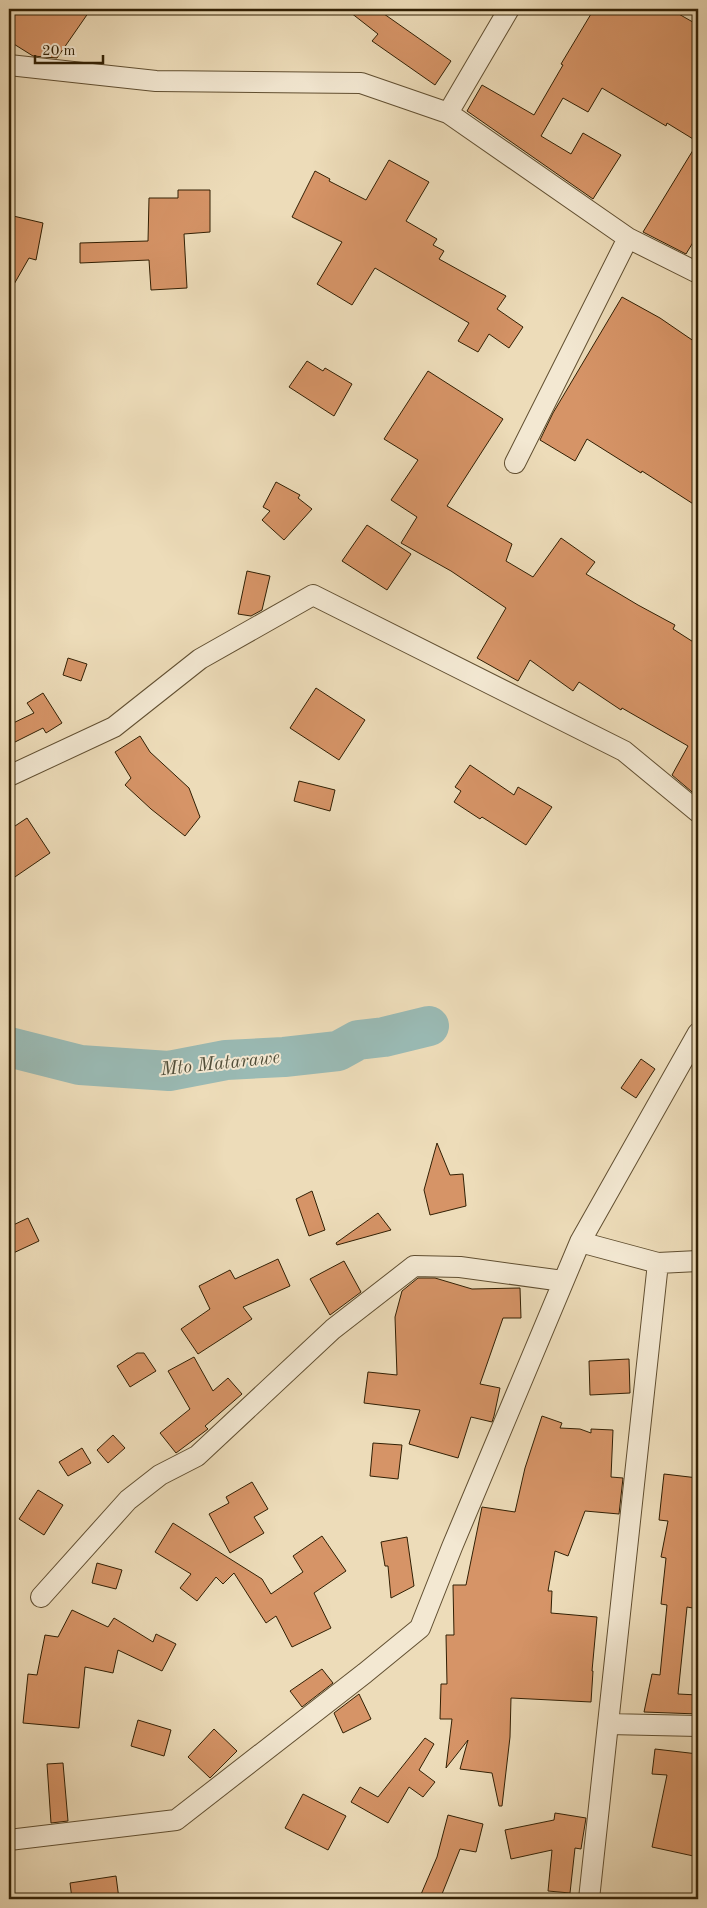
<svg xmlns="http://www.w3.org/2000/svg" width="707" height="1908" font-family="'Old Standard TT',serif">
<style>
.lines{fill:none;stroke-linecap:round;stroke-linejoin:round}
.river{stroke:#9abab4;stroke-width:40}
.building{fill:#d69467;stroke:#322004}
.minor-casing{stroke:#614f31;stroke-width:22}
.minor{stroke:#f3e8d2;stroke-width:20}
.labels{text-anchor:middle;stroke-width:4;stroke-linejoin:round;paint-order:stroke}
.water-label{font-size:19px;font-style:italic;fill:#514e39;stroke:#f3e8d2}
</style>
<rect width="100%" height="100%" fill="#eddcb9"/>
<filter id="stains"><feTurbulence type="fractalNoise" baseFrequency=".004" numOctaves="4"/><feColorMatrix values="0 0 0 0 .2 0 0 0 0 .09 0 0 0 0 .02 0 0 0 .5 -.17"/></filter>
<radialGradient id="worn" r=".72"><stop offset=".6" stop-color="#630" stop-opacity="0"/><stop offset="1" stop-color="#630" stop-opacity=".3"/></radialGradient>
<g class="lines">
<path class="river" d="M 9,1047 L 80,1065 L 169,1071 L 226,1060 L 284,1057 L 338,1051 L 358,1040 L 384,1037 L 429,1026"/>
</g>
<path class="building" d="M 9,9 L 91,9 L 57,58 L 33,56 L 9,41 Z
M 346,9 L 377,9 L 451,61 L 435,85 L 372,41 L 378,34 Z
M 594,9 L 670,9 L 698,25 L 698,142 L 667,123 L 666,126 L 602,88 L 588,112 L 563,98 L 541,136 L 571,154 L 583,133 L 621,155 L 593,199 L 467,111 L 482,85 L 534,115 L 563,65 L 561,64 Z
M 698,142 L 698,234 L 686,254 L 643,232 Z
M 389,160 L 429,182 L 406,221 L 437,239 L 433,245 L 444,251 L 439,259 L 506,296 L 497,309 L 523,327 L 509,348 L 489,334 L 478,352 L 458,341 L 469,323 L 375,268 L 352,305 L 317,284 L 342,242 L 292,217 L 315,171 L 330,179 L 329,181 L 366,200 Z
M 178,190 L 210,190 L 210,232 L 184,234 L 187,288 L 151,290 L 149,260 L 80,263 L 80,243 L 148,241 L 149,198 L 178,198 Z
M 9,215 L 43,223 L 36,260 L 29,258 L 9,293 Z
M 622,297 L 660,318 L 698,344 L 698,507 L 642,471 L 641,473 L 587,439 L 575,461 L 540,440 L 553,413 Z
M 307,361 L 323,371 L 325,368 L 352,384 L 334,416 L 289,387 Z
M 428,371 L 503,419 L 447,506 L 512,544 L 506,561 L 533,577 L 561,538 L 595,562 L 586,574 L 638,605 L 675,625 L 673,629 L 698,645 L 698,797 L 672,775 L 688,746 L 622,708 L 621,710 L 579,682 L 573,691 L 530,660 L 518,681 L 477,658 L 506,608 L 451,571 L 401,543 L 417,517 L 391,500 L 418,460 L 384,439 Z
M 276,482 L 300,495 L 298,498 L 312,509 L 284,540 L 262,520 L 270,511 L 263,507 Z
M 367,525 L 411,554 L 387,590 L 342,561 Z
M 247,571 L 270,576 L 262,610 L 251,616 L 238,614 Z
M 68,658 L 87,664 L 81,681 L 63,675 Z
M 316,688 L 365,720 L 339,760 L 290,728 Z
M 43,693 L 62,723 L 46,733 L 43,728 L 9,745 L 9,725 L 34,713 L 27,703 Z
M 140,736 L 150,752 L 189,788 L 200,817 L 185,836 L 151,809 L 125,785 L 131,778 L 115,752 Z
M 470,765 L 514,795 L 518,787 L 552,807 L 526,845 L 482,817 L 480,819 L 454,802 L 461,791 L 455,787 Z
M 299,781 L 335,790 L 330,811 L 294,801 Z
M 27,818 L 50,853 L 9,881 L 9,830 Z
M 641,1059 L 655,1069 L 636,1098 L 621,1088 Z
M 437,1143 L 450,1175 L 463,1174 L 466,1206 L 430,1215 L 424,1190 Z
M 312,1191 L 325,1230 L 309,1236 L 296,1199 Z
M 378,1213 L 391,1230 L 337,1245 L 336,1243 Z
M 28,1218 L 39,1241 L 9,1255 L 9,1227 Z
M 278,1259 L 290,1286 L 243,1307 L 252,1319 L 198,1354 L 181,1329 L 210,1309 L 199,1286 L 230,1270 L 235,1279 Z
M 344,1261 L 361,1292 L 330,1315 L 310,1279 Z
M 418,1278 L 435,1278 L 472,1289 L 520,1288 L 521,1318 L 503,1318 L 480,1384 L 500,1388 L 494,1416 L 492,1422 L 471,1417 L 458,1458 L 409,1444 L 420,1410 L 364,1403 L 368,1372 L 397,1375 L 395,1317 L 402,1291 Z
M 137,1353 L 144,1353 L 156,1371 L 130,1387 L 117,1366 Z
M 194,1357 L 213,1391 L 228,1378 L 242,1394 L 205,1426 L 208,1429 L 176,1453 L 160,1433 L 190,1409 L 168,1371 Z
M 629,1359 L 630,1393 L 590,1395 L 589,1361 Z
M 542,1416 L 562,1423 L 560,1428 L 580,1429 L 591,1433 L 591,1429 L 613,1430 L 611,1477 L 623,1478 L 619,1514 L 585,1511 L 568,1556 L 555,1551 L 548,1591 L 552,1591 L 551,1613 L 597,1617 L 592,1671 L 593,1671 L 591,1702 L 511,1698 L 510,1737 L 502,1806 L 499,1806 L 492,1773 L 460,1769 L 468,1740 L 446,1768 L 452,1719 L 440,1719 L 441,1684 L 447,1684 L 446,1635 L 454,1635 L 453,1585 L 466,1585 L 482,1507 L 515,1512 L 525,1468 Z
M 113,1435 L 125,1448 L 108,1463 L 97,1450 Z
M 373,1443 L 402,1445 L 398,1479 L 370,1476 Z
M 82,1448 L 91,1463 L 68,1476 L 59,1462 Z
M 664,1474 L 698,1478 L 698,1609 L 687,1607 L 678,1694 L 698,1695 L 698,1714 L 644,1712 L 652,1674 L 660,1675 L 667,1605 L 661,1604 L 666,1558 L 661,1557 L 668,1521 L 659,1520 Z
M 252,1482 L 268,1509 L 254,1517 L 264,1533 L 230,1553 L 209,1514 L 229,1503 L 226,1497 Z
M 38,1490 L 63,1505 L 44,1535 L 19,1519 Z
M 173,1523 L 262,1579 L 271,1594 L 303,1572 L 293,1556 L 322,1536 L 346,1571 L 314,1593 L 331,1628 L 292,1647 L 276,1616 L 266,1623 L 234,1573 L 223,1584 L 216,1577 L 197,1601 L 180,1588 L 191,1574 L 155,1552 Z
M 407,1537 L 414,1586 L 391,1598 L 388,1566 L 385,1566 L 381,1542 Z
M 97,1563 L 122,1570 L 116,1589 L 92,1583 Z
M 72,1610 L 108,1627 L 114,1618 L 153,1642 L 156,1634 L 176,1644 L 162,1671 L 118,1650 L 113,1673 L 85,1667 L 79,1728 L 23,1723 L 28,1674 L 37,1675 L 45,1635 L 58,1637 Z
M 322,1669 L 333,1683 L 302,1707 L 290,1691 Z
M 359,1694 L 371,1719 L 343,1733 L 334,1713 Z
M 138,1720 L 171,1730 L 164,1756 L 131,1746 Z
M 214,1729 L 237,1751 L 210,1778 L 188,1757 Z
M 425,1738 L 434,1744 L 419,1770 L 435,1782 L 423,1797 L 409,1787 L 388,1823 L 351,1802 L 360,1787 L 378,1797 Z
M 655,1749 L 698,1754 L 693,1810 L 698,1811 L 698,1857 L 652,1847 L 667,1775 L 652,1774 Z
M 63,1763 L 68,1821 L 51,1823 L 47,1764 Z
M 303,1794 L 346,1816 L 328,1850 L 285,1828 Z
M 555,1813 L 586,1818 L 581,1849 L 575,1848 L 570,1893 L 548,1891 L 552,1850 L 511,1859 L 505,1830 L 554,1820 Z
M 448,1815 L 483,1824 L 476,1852 L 460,1849 L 440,1899 L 419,1899 L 437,1857 Z
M 116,1876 L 119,1899 L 72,1899 L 70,1883 Z"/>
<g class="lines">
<g class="minor-casing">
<path id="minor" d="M 9,65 L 156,81 L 361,83 L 448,113 L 628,238 L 698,273
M 448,113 L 509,9
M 515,463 L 628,238
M 9,776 L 114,727 L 200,659 L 313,595 L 624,751 L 698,812
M 580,1242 L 658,1263 L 698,1261
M 41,1597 L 128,1500 L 160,1475 L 197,1456 L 333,1329 L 414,1266 L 460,1267 L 563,1281
M 608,1724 L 698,1726
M 9,1840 L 176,1820 L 365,1673 L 420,1628 L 452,1547 L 580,1242 L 698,1033
M 589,1899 L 658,1263"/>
</g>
<use href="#minor" class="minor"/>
</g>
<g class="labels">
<g class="water-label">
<text transform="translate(220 1062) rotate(-6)" y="7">Mto Matarawe</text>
</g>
</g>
<rect width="707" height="1908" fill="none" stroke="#eddcb9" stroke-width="30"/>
<rect x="10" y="10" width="687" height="1888" fill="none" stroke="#322004" stroke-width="2.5"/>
<rect x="15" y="15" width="677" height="1878" fill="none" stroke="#322004"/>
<path d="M35 55v8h68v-8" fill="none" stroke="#322004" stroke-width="2.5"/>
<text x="42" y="55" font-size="15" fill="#322004" stroke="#f3e8d2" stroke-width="4" paint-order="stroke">20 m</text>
<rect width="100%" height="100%" filter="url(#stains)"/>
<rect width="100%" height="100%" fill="url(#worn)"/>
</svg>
